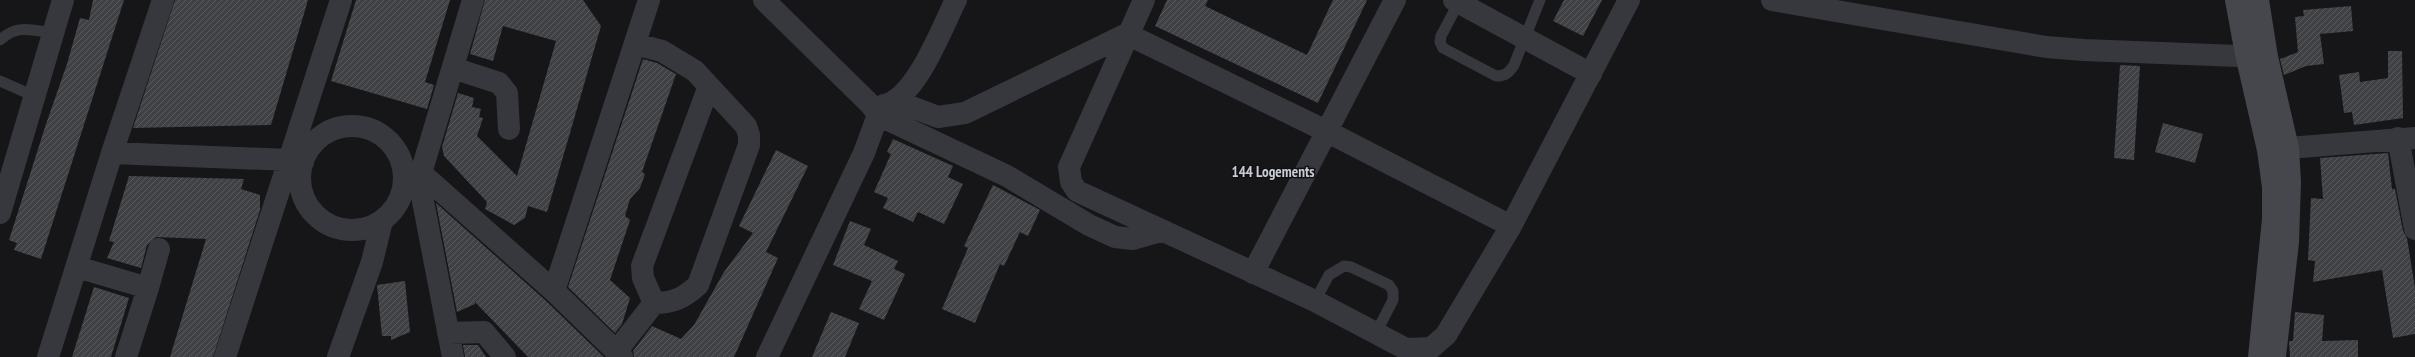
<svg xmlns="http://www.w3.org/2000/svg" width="2415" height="357" font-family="'PT Sans Narrow',sans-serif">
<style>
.building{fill:url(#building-hatch)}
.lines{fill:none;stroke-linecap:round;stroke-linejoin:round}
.lane{stroke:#37383d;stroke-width:11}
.street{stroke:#37383d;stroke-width:22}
.secondary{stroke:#45474d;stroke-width:22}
.labels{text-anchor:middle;stroke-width:3;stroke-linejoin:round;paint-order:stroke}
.neighbourhood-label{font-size:15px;font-weight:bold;fill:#c9ccd4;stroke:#111113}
</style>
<defs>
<pattern id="building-hatch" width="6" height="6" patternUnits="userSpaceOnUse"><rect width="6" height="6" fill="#404145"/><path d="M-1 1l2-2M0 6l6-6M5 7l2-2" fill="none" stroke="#595a5e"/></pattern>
</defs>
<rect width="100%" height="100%" fill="#161618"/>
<path class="building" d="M 93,0 L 124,0 L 41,259 L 14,250 L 17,243 L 9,240 L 46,124 L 67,64 L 80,18 L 89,20 Z
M 175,0 L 308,0 L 271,125 L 133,128 Z
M 356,0 L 450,0 L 425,82 L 434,85 L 427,109 L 331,81 Z
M 485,0 L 583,0 L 601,26 L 547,212 L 528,206 L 525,218 L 514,225 L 485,209 L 487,202 L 444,156 L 442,147 L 458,93 L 474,98 L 472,107 L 481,109 L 479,117 L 483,118 L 477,136 L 517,176 L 556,41 L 503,26 L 493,61 L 470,54 Z
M 1167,0 L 1208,0 L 1205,6 L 1307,55 L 1333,0 L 1367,0 L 1318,103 L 1155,26 Z
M 1564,0 L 1602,0 L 1583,36 L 1553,21 Z
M 2351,6 L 2353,31 L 2320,34 L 2324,64 L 2306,66 L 2284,75 L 2280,59 L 2298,52 L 2295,17 L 2304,16 L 2303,10 Z
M 2388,51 L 2402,51 L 2403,118 L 2354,125 L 2352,112 L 2344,113 L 2339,75 L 2359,72 L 2360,82 L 2388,78 Z
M 643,59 L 657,63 L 676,74 L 642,172 L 645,174 L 640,188 L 630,199 L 625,216 L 630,220 L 610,280 L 630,298 L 622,324 L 615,333 L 568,287 Z
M 2120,65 L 2140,66 L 2134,160 L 2114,158 Z
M 2163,123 L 2203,134 L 2195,163 L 2155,152 Z
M 893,139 L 953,166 L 948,177 L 963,184 L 944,224 L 918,212 L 913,222 L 883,208 L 888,198 L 874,192 L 891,154 L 887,152 Z
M 776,150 L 808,166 L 766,252 L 778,258 L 734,357 L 634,357 L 633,351 L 652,326 L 681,339 L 694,325 L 724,272 L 753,233 L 739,226 Z
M 2388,153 L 2392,189 L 2395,189 L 2403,231 L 2407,238 L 2415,288 L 2415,334 L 2393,338 L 2382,270 L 2313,282 L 2315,261 L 2308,260 L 2311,198 L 2323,199 L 2320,158 Z
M 129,176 L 244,179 L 241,189 L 260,195 L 260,210 L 213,357 L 170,357 L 206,239 L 156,237 L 147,245 L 141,268 L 107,258 L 114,242 L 109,241 Z
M 993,185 L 1040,210 L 1028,236 L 1020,232 L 1004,266 L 1000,264 L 975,323 L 942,309 L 968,248 L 964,246 Z
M 436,203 L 545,300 L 604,357 L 528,357 L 475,302 L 475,304 L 457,312 Z
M 850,221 L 871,229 L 864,245 L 898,261 L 894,269 L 905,274 L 884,320 L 859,309 L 872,281 L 833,265 Z
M 405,281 L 410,332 L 391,340 L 391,336 L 382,336 L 377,285 Z
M 94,287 L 129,298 L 111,357 L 72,357 Z
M 831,312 L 859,323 L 845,357 L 812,357 Z
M 2295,312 L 2324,315 L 2322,341 L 2358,340 L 2358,357 L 2290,357 L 2289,341 L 2293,341 Z
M 463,345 L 478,345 L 486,357 L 465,357 Z"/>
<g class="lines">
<path class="lane" d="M 1460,0 L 1441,36 L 1440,42 L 1443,48 L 1496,76 C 1505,76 1509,73 1514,65 L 1540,0
M 0,40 C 18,24 31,30 53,33
M 0,81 L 34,96
M 1315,301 L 1329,275 L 1344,266 L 1351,267 L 1389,285 L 1393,291 L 1393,300 L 1376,333"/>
<path class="street" d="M 163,0 L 112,153 L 290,160 L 303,162
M 764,0 L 871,105 L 878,115 L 864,153 L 767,357
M 1144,0 L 1069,167 L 1071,182 L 1077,191 L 1315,301 L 1406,349 L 1431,348 L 1446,335 L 1511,226 L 1629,0
M 1454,0 L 1591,74
M 1772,0 L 2046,47 L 2084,50 L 2264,57
M 453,68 L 499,83 L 507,93 L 509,129
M 896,101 L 938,117 L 965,113 L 1127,34 L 1326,131 L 1511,226
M 884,105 C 916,99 942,27 956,0
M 878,115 L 1007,176 L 1089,225 L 1115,237 L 1133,239 L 1161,231
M300 178a52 52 0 1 1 104 0a52 52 0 1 1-104 0Z
M 2398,138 L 2415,229
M 2288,148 L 2415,138
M 413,174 L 421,173 L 554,291 L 622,357
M 0,213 L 63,0
M 77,267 L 148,288 L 159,249
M 1253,273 L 1395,0
M 554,291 L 649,0
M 654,303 L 643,278 L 642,266 L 709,86
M 448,333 L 484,332 L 505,357
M 616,352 L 654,303 C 673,303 684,298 698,285 L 749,145 L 749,135 L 746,126 L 695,71 L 662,51 L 635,44
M 48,357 L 112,153
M 126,357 L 148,288
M 225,357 L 341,0
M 338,357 L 372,262 L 382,221
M 453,357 L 422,196 L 421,173 L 473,0"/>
<path class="secondary" d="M 2236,0 L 2246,54 L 2268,150 L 2273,187 L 2273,219 L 2259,357
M 2258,0 L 2267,57 L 2288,148 L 2290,182 L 2288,242 L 2275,356"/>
</g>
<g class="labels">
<g class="neighbourhood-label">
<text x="1273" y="177">144 Logements</text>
</g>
</g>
</svg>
